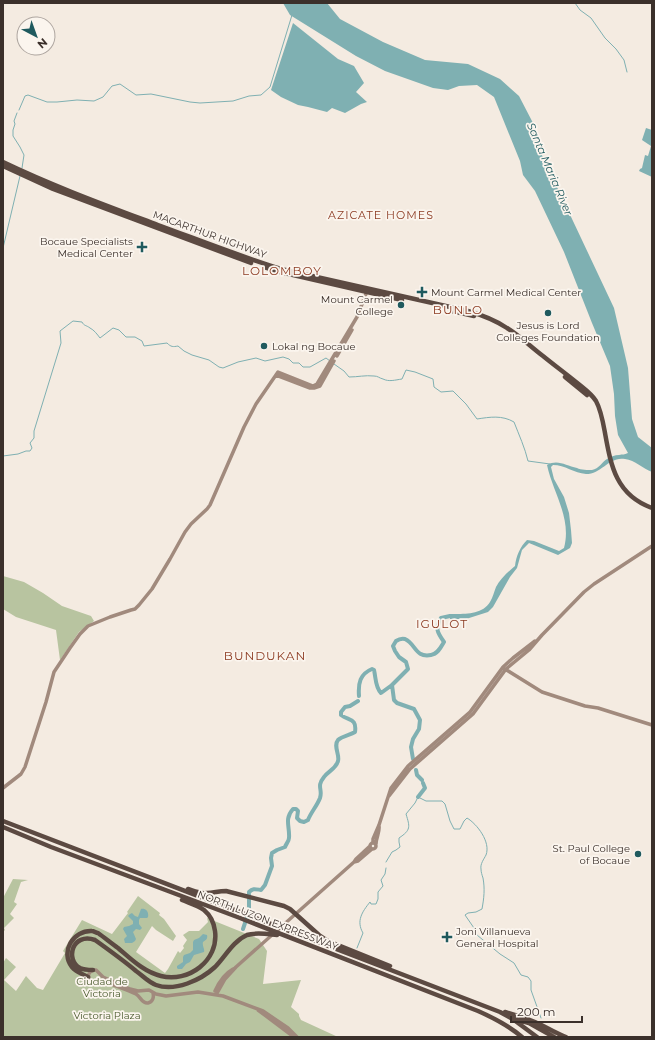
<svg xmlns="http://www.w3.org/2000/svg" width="655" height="1040" font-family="Montserrat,sans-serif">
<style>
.green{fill:#b8c4a0}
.water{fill:#7fb0b2}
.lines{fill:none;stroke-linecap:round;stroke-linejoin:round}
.stream{stroke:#7fb0b2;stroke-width:1}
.river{stroke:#7fb0b2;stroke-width:4}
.secondary{stroke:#a18a7d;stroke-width:3.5}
.highway{stroke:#5c4a42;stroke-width:4.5}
.poi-dot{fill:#1f5a5e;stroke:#fbf5ee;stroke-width:1.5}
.labels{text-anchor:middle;stroke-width:3.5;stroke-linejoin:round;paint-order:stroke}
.street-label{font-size:10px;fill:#3b302b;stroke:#fbf5ee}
.poi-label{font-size:10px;fill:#3b302b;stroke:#fbf5ee;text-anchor:end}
.park-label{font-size:10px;fill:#4a5a2e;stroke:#fbf5ee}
.water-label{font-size:11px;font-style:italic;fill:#1f5a5e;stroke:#fbf5ee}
.neighbourhood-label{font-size:11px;letter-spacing:1px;fill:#8c3b22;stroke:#fbf5ee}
.quarter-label{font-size:12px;letter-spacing:1px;fill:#8c3b22;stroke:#fbf5ee}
</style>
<rect width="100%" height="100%" fill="#f4ebe1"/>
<path class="green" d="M 3,576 L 24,582 L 43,593 L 62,606 L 91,616 L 94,621 L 79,632 L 60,660 L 56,630 L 16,617 L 3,609 Z
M 13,879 L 28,880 L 21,882 L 14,902 L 17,904 L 10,914 L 14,918 L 4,928 L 5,930 L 3,932 L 3,898 Z
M 138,896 L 160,913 L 159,915 L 164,919 L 176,936 L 173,941 L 156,930 L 152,926 L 136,952 L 165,973 L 168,969 L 178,951 L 180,953 L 184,948 L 183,946 L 187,940 L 183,935 L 189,931 L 199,931 L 208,922 L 207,918 L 259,939 L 267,951 L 263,984 L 301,980 L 291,1007 L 299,1014 L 299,1016 L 301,1020 L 338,1037 L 3,1037 L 3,1030 L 4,1028 L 3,1027 L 3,963 L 6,958 L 16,967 L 4,980 L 16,991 L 26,976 L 37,988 L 43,990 L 65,953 L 63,951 L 82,920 L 112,934 L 128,913 L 127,912 Z"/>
<path class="water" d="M 283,3 L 327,3 L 340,19 L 383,42 L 425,60 L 468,64 L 500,79 L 519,96 L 533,123 L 540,151 L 614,308 L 628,368 L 632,419 L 638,437 L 652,448 L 652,472 C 643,469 635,460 625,459 C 609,456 602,474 586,474 C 574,473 565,465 553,465 L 551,467 L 554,479 L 564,497 L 569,513 L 571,530 L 572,543 L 570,548 L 558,555 L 529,543 L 522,550 L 517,568 L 510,577 L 493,607 L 488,612 L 466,619 L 450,619 L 450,614 C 464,614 482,615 490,602 C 493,597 494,592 496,587 C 500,579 508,572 515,566 C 516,556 520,547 527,540 L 534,541 L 559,551 L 564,548 C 572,518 553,493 547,465 C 558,459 566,466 577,468 C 581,470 588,470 592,470 C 599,469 602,462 607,459 C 610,457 615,455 619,455 C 623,454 624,455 628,453 L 618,435 L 615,416 L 614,394 L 610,366 L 592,323 L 564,252 L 535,191 L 523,175 L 520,161 L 494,97 L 477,85 L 459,86 L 448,90 L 433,88 L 385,71 L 356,56 L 290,15 Z
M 293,23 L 338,59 L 354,66 L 364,83 L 356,92 L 367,102 L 361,104 L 345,113 L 332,108 L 327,112 L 308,107 L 298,105 L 281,97 L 271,90 Z
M 646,128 L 652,130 L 652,177 L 639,171 L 640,169 L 642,168 L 645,155 L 648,156 L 651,146 L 642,140 Z
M 141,909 C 146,908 149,912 148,917 L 147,918 L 140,918 L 139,920 L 139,924 L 142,928 L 140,930 L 136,929 L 133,932 L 136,939 L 135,941 L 132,943 L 125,943 L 124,939 L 127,936 L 123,929 L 124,927 L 129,926 L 133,924 L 133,921 L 128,916 L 130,914 L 132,913 L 135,916 L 138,917 Z
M 203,934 L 207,935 C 208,939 206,940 203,942 C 202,946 205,949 204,952 L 194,955 L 190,962 L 186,964 L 182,969 L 178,969 L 177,968 L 177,966 L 183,962 L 183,957 L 184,955 L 190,953 L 193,950 L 193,942 L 194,940 L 199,938 Z"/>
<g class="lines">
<path class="stream" d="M 575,3 L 580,10 L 591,18 L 605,38 L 616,49 L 624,60 L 627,72
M 19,110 L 25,96 L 28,95 L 47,102 L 57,102 L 77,100 L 94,101 L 103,97 L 112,86 L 120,84 L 136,95 L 151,94 L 190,102 L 200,103 L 233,101 L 249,96 L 261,95 L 270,87 L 292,15
M 17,113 L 14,121 L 15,124 L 13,130 L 13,136 L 20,147 L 24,155 L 22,168
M 3,248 L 20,176
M 334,364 L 344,371 L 349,377 C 358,377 365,375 374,376 C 378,376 379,378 383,379 C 389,382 395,380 402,379 L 406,370 L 415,372 L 433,379 L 434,387 L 441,392 L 453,391 L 466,404 L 477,419 C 490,417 502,415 514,422 C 519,435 525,448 528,461 L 550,464
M 3,456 L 18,454 L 26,451 L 30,451 L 32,448 L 30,443 L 34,438 L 34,431 L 61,343 L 60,331 L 73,321 L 82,322 C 84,326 86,325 90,328 C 94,330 97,334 100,338 L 113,328 L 119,330 L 126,337 L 135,337 L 142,341 L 144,346 L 167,343 C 171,347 173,347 178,346 L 184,351 L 192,355 L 209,360 L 219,367 L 223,368 L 238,362 L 256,358 L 265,361 L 283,357 L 289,359 L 293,363 L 299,363 L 303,367 L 310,367 L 326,358 L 330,361
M 386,862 L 392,852 L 396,850 L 400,847 L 399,842 L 399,838 C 411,830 410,827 406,814 L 415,803 L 418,797 L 426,801 L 442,801 L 445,804 L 450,821 L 454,829 L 460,829 L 464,821 L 467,818 C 477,824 491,842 486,855 C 484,859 480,864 481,869 C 481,872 482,875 483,878 C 485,889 484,898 482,909 L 476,912 L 468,913 L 465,915 L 474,928 L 477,935 L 500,954 L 514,963 L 521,975 L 528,977 L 531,981 L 531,990 L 541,1018
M 357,948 L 363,933 C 356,921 362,912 370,902 L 371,904 L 376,904 L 378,899 L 378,892 L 383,886 L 381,880 L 385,874 L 386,868"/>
<path class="river" d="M 392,685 L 394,700 L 397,703 L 414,709 L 420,720 L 419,729 L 413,739 L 411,747 L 413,759
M 359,696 C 358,683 360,674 372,669 L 374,670 C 376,678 375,687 381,693 L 392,685 L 408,669 L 406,662 L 399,657 L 395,651 L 393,646 L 396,641 C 399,639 401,638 405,639 C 416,644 415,658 431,655 C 438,654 441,647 444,642 C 437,632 435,629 441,618 L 450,616 L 454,616
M 416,770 L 417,775 L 422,780
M 418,797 L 425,788 L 423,783
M 243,929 L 249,911 L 249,892 C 253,888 255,889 261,890 L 265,885 L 272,866 L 271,858 L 272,853 L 277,850 L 285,847 C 286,844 289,841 289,838 C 290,827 284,819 293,809 L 296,809 L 298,811 L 297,818 L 300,821 L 304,822 L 308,820 C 311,812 317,806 320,798 C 323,789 316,787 324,777 C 328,771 336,769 338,761 C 340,755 333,746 338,740 C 342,736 350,735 355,732 C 357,718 349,721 341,715 L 341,712 L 345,707 L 350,706 L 358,701"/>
<path class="secondary" d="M 337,356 L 352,330
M 276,375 L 310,388 L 314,388 L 320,386 L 334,361
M 505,669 L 542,692 L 585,706 L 598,708 L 652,725
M 3,788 L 21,774 L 25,767 L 46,702 L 54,672 L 70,648 L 80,634 L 88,626 L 110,617 L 131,610 L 135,609 L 139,605 L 152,589 L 170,559 L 185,532 L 191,524 L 207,509 L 210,505 L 244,427 L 256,404 L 278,372 L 313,386 L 317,384 L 357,317 L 367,291
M 389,796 L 410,769 L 473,714 L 506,669 L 529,650 L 542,635 L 584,592 L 594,584 L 652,546
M370 846a3 3 0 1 1 6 0a3 3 0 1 1-6 0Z
M 373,843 L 373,839 L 379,825 L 391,788 L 408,766 L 470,712 L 503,667 L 513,658 L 535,641
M 376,844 C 376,838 380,832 379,826
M 354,862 L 356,859 L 370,846
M 215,991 C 219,982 224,974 233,969
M 153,993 C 154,997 153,1002 148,1003 C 142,1004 141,997 136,994 C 130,991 107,982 100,981 C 97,981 94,982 91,981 C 86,976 89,970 96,970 L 103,977 L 130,989 L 138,991 L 149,990 L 156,994 L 166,996 L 198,992 L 223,996 L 263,1011 L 288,1028 L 297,1037
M 216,995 L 225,979 L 236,967 L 354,862 L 358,861 L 372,849
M 258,1010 L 294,1037"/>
<path class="highway" d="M 3,162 C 53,186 105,205 158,225 C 199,240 239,256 281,269 L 468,311 C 482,315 495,320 507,328 C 520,336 531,347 543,356 C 554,365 565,373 576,382 C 583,388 591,393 596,401 C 601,410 603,422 605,433 C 611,466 616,495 652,508
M 3,166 L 53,189 L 251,263
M 264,267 L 280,272 L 402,300
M 452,311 L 474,316
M 565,377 L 587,395
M 3,821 L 500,1012 L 511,1018 L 529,1023 L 554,1037
M 3,827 L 51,847 L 240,918 L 478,1011 C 494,1018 509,1026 522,1037
M 188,889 C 194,891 200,894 207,893 C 214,893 218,891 226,891 L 284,906 L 290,909 L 319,935 L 328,941 L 390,966
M 93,970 C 89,970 84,970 80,968 C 65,960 72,932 95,940 C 109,950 123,960 136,971 C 143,976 148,982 156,985 C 175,992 201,980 215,967 C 225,957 233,941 247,935 C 256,932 267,934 277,935
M 88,977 C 83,974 76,972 72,967 C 60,952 73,930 92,931 C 94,931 96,933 98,933 C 105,938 111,943 118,948 C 131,959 144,972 161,976 C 188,983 219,961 215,931 C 214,923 210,915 204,910 C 198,905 189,903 182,900
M 505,1012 C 515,1015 525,1018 535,1022 C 546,1027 555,1033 566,1037
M 514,1020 L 537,1037"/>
</g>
<g class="poi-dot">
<path d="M140 241h4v4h4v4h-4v4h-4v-4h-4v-4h4z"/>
<path d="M420 286h4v4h4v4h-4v4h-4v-4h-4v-4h4z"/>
<circle cx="401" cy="305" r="4"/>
<circle cx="548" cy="313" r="4"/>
<circle cx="264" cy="346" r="4"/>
<circle cx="638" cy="854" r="4"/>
<path d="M445 931h4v4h4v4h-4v4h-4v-4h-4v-4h4z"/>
</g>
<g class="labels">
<g class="street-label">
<text transform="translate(210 234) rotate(20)" y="4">MACARTHUR HIGHWAY</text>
<text transform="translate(268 920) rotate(21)" y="4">NORTH LUZON EXPRESSWAY</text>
</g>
<g class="poi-label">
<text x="133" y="245">Bocaue Specialists<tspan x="133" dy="12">Medical Center</tspan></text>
<text x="431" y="296" text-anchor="start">Mount Carmel Medical Center</text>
<text x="393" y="303">Mount Carmel<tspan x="393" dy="12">College</tspan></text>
<text x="548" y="329" text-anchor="middle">Jesus is Lord<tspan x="548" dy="12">Colleges Foundation</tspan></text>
<text x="272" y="350" text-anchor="start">Lokal ng Bocaue</text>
<text x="630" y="852">St. Paul College<tspan x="630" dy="12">of Bocaue</tspan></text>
<text x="456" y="935" text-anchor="start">Joni Villanueva<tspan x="456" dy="12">General Hospital</tspan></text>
</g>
<g class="park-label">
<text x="102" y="985">Ciudad de<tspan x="102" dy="12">Victoria</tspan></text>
<text x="107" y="1019">Victoria Plaza</text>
</g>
<g class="water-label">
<text transform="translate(550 169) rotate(67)" y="4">Santa Maria River</text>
</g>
<g class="neighbourhood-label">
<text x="381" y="219">AZICATE HOMES</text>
</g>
<g class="quarter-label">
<text x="282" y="275">LOLOMBOY</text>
<text x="458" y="314">BUNLO</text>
<text x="442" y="628">IGULOT</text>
<text x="265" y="660">BUNDUKAN</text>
</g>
</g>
<rect width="655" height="1040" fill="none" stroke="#3b302b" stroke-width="8"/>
<g transform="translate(36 36) rotate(139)"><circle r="19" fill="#fbf5ee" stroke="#aea6a0"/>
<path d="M0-3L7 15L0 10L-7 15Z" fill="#1f5a5e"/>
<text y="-6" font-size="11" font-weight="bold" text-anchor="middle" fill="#3b302b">N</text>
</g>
<path d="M511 1016v6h71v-6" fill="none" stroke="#3b302b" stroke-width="2"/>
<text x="517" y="1016" font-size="12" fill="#3b302b" stroke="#fbf5ee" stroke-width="3" paint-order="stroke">200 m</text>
</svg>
